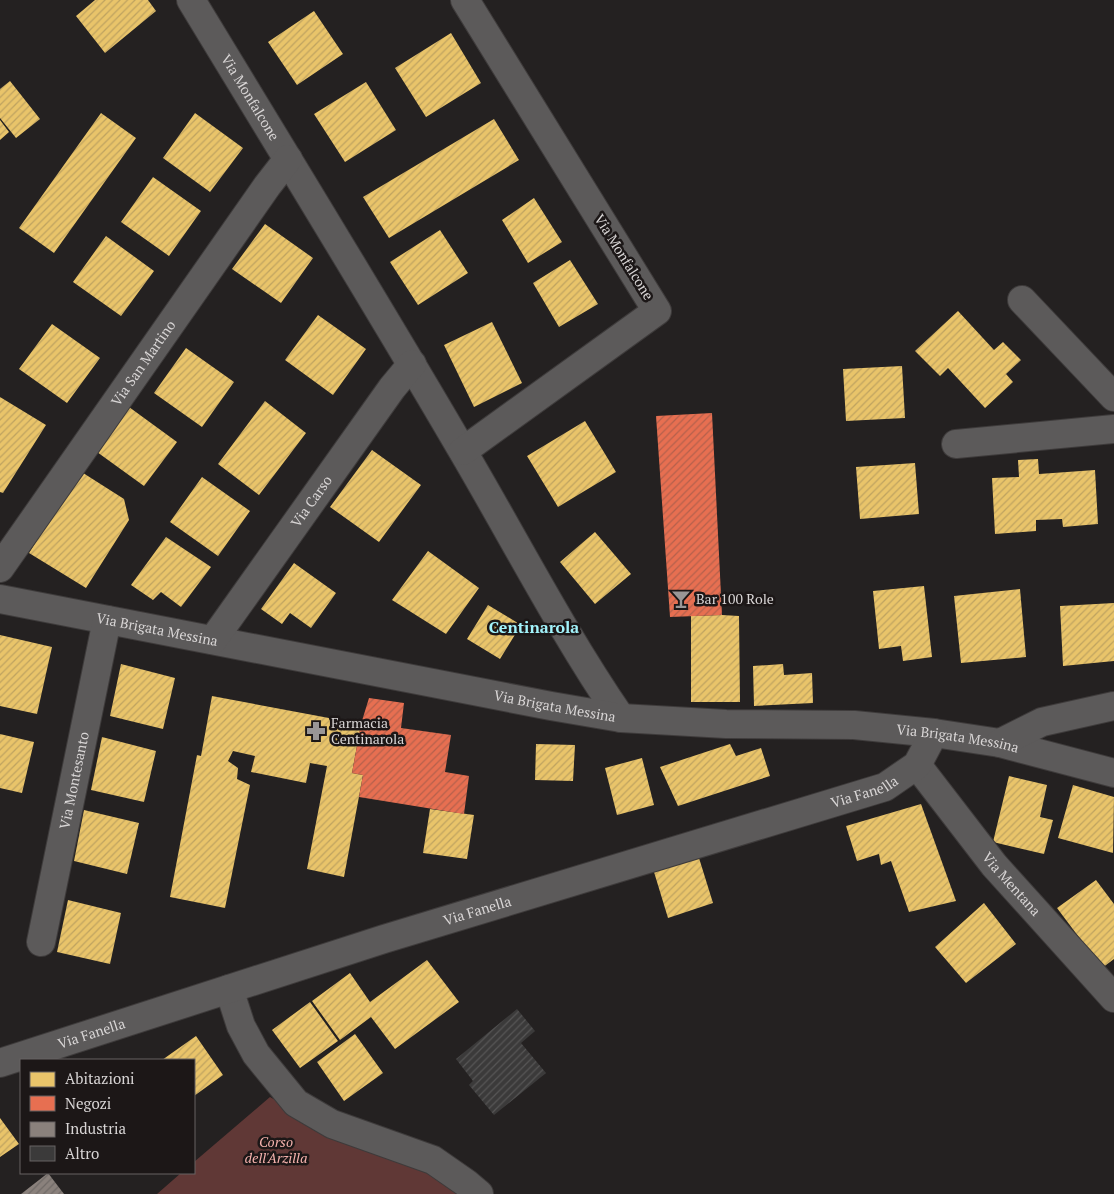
<svg xmlns="http://www.w3.org/2000/svg" width="1114" height="1194" font-family="'PT Serif',serif">
<style>
.green{fill:#603836}
.homes{fill:url(#homes-hatch)}
.shops{fill:url(#shops-hatch)}
.industry{fill:url(#industry-hatch)}
.building{fill:url(#building-hatch)}
.lines{fill:none;stroke-linecap:round;stroke-linejoin:round}
.minor-casing{stroke:#3e3b3b;stroke-width:30}
.minor{stroke:#5c5a5a;stroke-width:28}
.labels{text-anchor:middle;stroke-width:5;stroke-linejoin:round;paint-order:stroke}
.street-label{font-size:14px;fill:#d8d5d5;stroke:#1c1717}
.poi-label{font-size:14px;fill:#d8d5d5;stroke:#1c1717;text-anchor:start}
.park-label{font-size:14px;font-style:italic;fill:#f5b2ad;stroke:#1c1717}
.quarter-label{font-size:16px;font-weight:bold;fill:#a2f3fb;stroke:#1c1717}
</style>
<defs>
<pattern id="homes-hatch" width="6" height="6" patternUnits="userSpaceOnUse" patternTransform="scale(1.25)"><rect width="6" height="6" fill="#e9c46a"/><path d="M-1 1l2-2M0 6l6-6M5 7l2-2" fill="none" stroke="#bfa360"/></pattern>
<pattern id="shops-hatch" width="6" height="6" patternUnits="userSpaceOnUse" patternTransform="scale(1.25)"><rect width="6" height="6" fill="#e76f51"/><path d="M-1 1l2-2M0 6l6-6M5 7l2-2" fill="none" stroke="#b5614c"/></pattern>
<pattern id="industry-hatch" width="6" height="6" patternUnits="userSpaceOnUse" patternTransform="scale(1.25)"><rect width="6" height="6" fill="#8a817c"/><path d="M-1 1l2-2M0 6l6-6M5 7l2-2" fill="none" stroke="#706a67"/></pattern>
<pattern id="building-hatch" width="6" height="6" patternUnits="userSpaceOnUse" patternTransform="scale(1.25)"><rect width="6" height="6" fill="#3b3a3a"/><path d="M-1 1l2-2M0 6l6-6M5 7l2-2" fill="none" stroke="#575656"/></pattern>
</defs>
<rect width="100%" height="100%" fill="#242121"/>
<path class="green" d="M 270,1097 L 343,1138 L 403,1154 L 462,1194 L 157,1194 L 181,1173 L 194,1173 L 194,1162 Z"/>
<path class="homes" d="M 95,0 L 148,0 L 156,11 L 105,53 L 76,16 Z
M 314,11 L 343,54 L 297,85 L 268,42 Z
M 451,33 L 481,83 L 426,117 L 395,68 Z
M 10,81 L 40,119 L 16,138 L 0,118 L 0,89 Z
M 366,82 L 396,130 L 345,162 L 314,114 Z
M 101,113 L 136,138 L 54,253 L 19,228 Z
M 195,113 L 243,148 L 210,192 L 163,158 Z
M 494,119 L 519,160 L 389,238 L 363,197 Z
M 0,120 L 9,132 L 0,140 Z
M 153,177 L 201,211 L 169,256 L 121,222 Z
M 534,198 L 562,242 L 528,263 L 502,220 Z
M 265,224 L 313,258 L 281,303 L 232,269 Z
M 440,230 L 468,273 L 418,305 L 390,262 Z
M 106,236 L 154,271 L 121,316 L 73,282 Z
M 570,260 L 598,304 L 559,327 L 533,283 Z
M 958,311 L 994,350 L 1003,342 L 1021,360 L 1006,374 L 1013,382 L 985,408 L 948,368 L 940,376 L 915,351 Z
M 318,315 L 366,349 L 333,395 L 285,360 Z
M 492,322 L 522,383 L 474,407 L 444,345 Z
M 52,324 L 100,358 L 67,403 L 19,369 Z
M 186,348 L 234,382 L 202,427 L 154,393 Z
M 902,366 L 905,418 L 846,421 L 843,369 Z
M 0,397 L 46,425 L 3,493 L 0,492 Z
M 265,401 L 306,433 L 259,495 L 218,464 Z
M 129,407 L 177,442 L 144,486 L 97,452 Z
M 585,421 L 616,472 L 558,507 L 527,456 Z
M 372,450 L 421,485 L 379,542 L 330,507 Z
M 1038,459 L 1039,474 L 1095,470 L 1098,524 L 1063,527 L 1062,519 L 1036,520 L 1036,531 L 995,534 L 992,478 L 1019,477 L 1018,460 Z
M 915,463 L 919,514 L 860,519 L 856,467 Z
M 80,471 L 124,499 L 129,520 L 86,588 L 29,553 Z
M 202,477 L 250,511 L 218,556 L 170,522 Z
M 595,532 L 631,574 L 595,604 L 560,562 Z
M 166,537 L 211,567 L 181,607 L 161,592 L 153,600 L 131,585 Z
M 428,551 L 479,588 L 446,634 L 392,600 Z
M 294,563 L 336,593 L 311,628 L 290,613 L 282,624 L 261,609 Z
M 924,586 L 932,657 L 903,661 L 901,646 L 879,649 L 873,591 Z
M 1020,589 L 1026,657 L 961,663 L 954,596 Z
M 1114,603 L 1114,661 L 1063,666 L 1060,606 Z
M 488,605 L 521,625 L 500,659 L 467,639 Z
M 722,615 L 739,616 L 740,702 L 691,702 L 691,616 Z
M 0,635 L 52,647 L 37,714 L 0,706 Z
M 121,664 L 175,678 L 163,729 L 110,716 Z
M 783,664 L 784,675 L 812,673 L 813,703 L 754,706 L 753,666 Z
M 212,696 L 361,724 L 352,773 L 363,775 L 344,877 L 307,869 L 327,766 L 310,763 L 306,783 L 251,772 L 255,756 L 233,751 L 228,761 L 238,768 L 237,779 L 250,785 L 225,908 L 170,897 L 197,755 L 201,756 Z
M 0,734 L 34,742 L 22,793 L 0,788 Z
M 102,737 L 156,751 L 144,802 L 91,790 Z
M 536,744 L 575,745 L 573,781 L 535,780 Z
M 730,744 L 736,756 L 761,748 L 770,776 L 678,806 L 660,767 Z
M 642,758 L 654,805 L 617,815 L 605,768 Z
M 1009,776 L 1047,785 L 1040,817 L 1053,820 L 1044,854 L 993,842 Z
M 1073,785 L 1114,797 L 1113,853 L 1058,838 Z
M 921,804 L 956,901 L 909,912 L 891,861 L 881,865 L 879,854 L 857,861 L 846,826 Z
M 430,809 L 474,815 L 467,859 L 423,853 Z
M 84,810 L 139,823 L 127,874 L 74,861 Z
M 699,858 L 713,903 L 668,918 L 654,872 Z
M 1096,880 L 1114,904 L 1114,959 L 1102,968 L 1057,908 Z
M 68,900 L 121,913 L 110,964 L 57,952 Z
M 984,903 L 1016,944 L 966,983 L 935,947 Z
M 427,960 L 459,1002 L 395,1049 L 371,1017 L 340,1040 L 312,1001 L 350,973 L 370,1002 Z
M 310,1002 L 338,1041 L 300,1068 L 272,1030 Z
M 355,1034 L 383,1073 L 344,1101 L 317,1062 Z
M 196,1036 L 223,1075 L 194,1096 L 194,1060 L 162,1060 Z
M 0,1118 L 19,1144 L 0,1157 Z"/>
<path class="shops" d="M 712,413 L 722,615 L 670,617 L 656,416 Z
M 369,698 L 404,703 L 401,728 L 451,735 L 445,772 L 469,776 L 464,814 L 359,797 L 363,775 L 352,773 L 361,724 Z"/>
<path class="industry" d="M 48,1173 L 64,1194 L 21,1194 Z"/>
<path class="building" d="M 517,1009 L 535,1031 L 521,1043 L 546,1073 L 494,1115 L 469,1085 L 473,1081 L 456,1059 Z"/>
<g class="lines">
<g class="minor-casing">
<g id="minor">
<path id="s1" d="M 191,0 C 282,150 374,299 462,450 C 515,540 562,632 621,718"/>
<path d="M 1022,300 L 1114,397"/>
<path d="M 956,444 L 1114,429"/>
<path d="M 463,451 L 657,311 L 465,0"/>
<path id="s2" d="M 0,568 L 267,186 L 288,159"/>
<path id="s3" d="M 0,599 L 551,706 L 621,718 L 726,724 L 854,725 L 934,733 L 1000,743 L 1114,773"/>
<path id="s4" d="M 213,640 L 392,388 L 412,364"/>
<path d="M 1000,743 L 1042,722 L 1114,706"/>
<path id="s5" d="M 917,765 L 994,865 L 1114,998"/>
<path id="s6" d="M 41,942 L 107,620"/>
<path d="M 229,989 L 241,1026 L 256,1054 L 296,1103 L 332,1124 L 433,1160 L 466,1183 L 479,1194"/>
<path id="s7" d="M 0,1063 L 384,939 L 885,787 L 917,765 L 934,733"/>
</g>
</g>
<use href="#minor" class="minor"/>
</g>
<defs>
<g id="bar-bare" transform="scale(1.5)"><path d="M-6-5H6L.8 .8V4.5H3.5V6h-7V4.5H-.8V.8Z" fill="#999696" stroke="#1c1717" stroke-width="2.5" paint-order="stroke"/></g>
<g id="pharmacy-bare" transform="scale(1.5)"><path d="M-2-6h4v4h4v4h-4v4h-4v-4h-4v-4h4Z" fill="#999696" stroke="#1c1717" stroke-width="2.5" paint-order="stroke"/></g>
</defs>
<g fill-rule="evenodd">
<use href="#bar-bare" x="681" y="599"/>
<use href="#pharmacy-bare" x="316" y="731"/>
</g>
<g class="labels">
<g class="street-label">
<text dy="5" stroke="none"><textPath href="#s1" startOffset="114">Via Monfalcone</textPath></text>
<text transform="translate(624 257) rotate(58)" y="5">Via Monfalcone</text>
<text dy="5" stroke="none"><textPath href="#s2" startOffset="250">Via San Martino</textPath></text>
<text dy="5" stroke="none"><textPath href="#s4" startOffset="170">Via Carso</textPath></text>
<text dy="5" stroke="none"><textPath href="#s3" startOffset="160">Via Brigata Messina</textPath></text>
<text dy="5" stroke="none"><textPath href="#s3" startOffset="565">Via Brigata Messina</textPath></text>
<text dy="5" stroke="none"><textPath href="#s3" startOffset="970">Via Brigata Messina</textPath></text>
<text dy="5" stroke="none"><textPath href="#s6" startOffset="165">Via Montesanto</textPath></text>
<text dy="5" stroke="none"><textPath href="#s7" startOffset="906">Via Fanella</textPath></text>
<text dy="5" stroke="none"><textPath href="#s5" startOffset="152">Via Mentana</textPath></text>
<text dy="5" stroke="none"><textPath href="#s7" startOffset="501">Via Fanella</textPath></text>
<text dy="5" stroke="none"><textPath href="#s7" startOffset="96">Via Fanella</textPath></text>
</g>
<g class="poi-label">
<text x="696" y="604">Bar 100 Role</text>
<text x="331" y="728">Farmacia<tspan x="331" dy="16">Centinarola</tspan></text>
</g>
<g class="park-label">
<text x="276" y="1147">Corso<tspan x="276" dy="16">dell'Arzilla</tspan></text>
</g>
<g class="quarter-label">
<text x="534" y="633">Centinarola</text>
</g>
</g>
<rect x="20" y="1059" width="175" height="115" fill="#1c1717" stroke="#676363"/>
<rect x="30" y="1072" width="25" height="15" fill="#e9c46a" stroke="#676363"/>
<text x="65" y="1084" font-size="15" fill="#d8d5d5">Abitazioni</text>
<rect x="30" y="1096" width="25" height="15" fill="#e76f51" stroke="#676363"/>
<text x="65" y="1109" font-size="15" fill="#d8d5d5">Negozi</text>
<rect x="30" y="1122" width="25" height="15" fill="#8a817c" stroke="#676363"/>
<text x="65" y="1134" font-size="15" fill="#d8d5d5">Industria</text>
<rect x="30" y="1146" width="25" height="15" fill="#3b3a3a" stroke="#676363"/>
<text x="65" y="1159" font-size="15" fill="#d8d5d5">Altro</text>
</svg>
